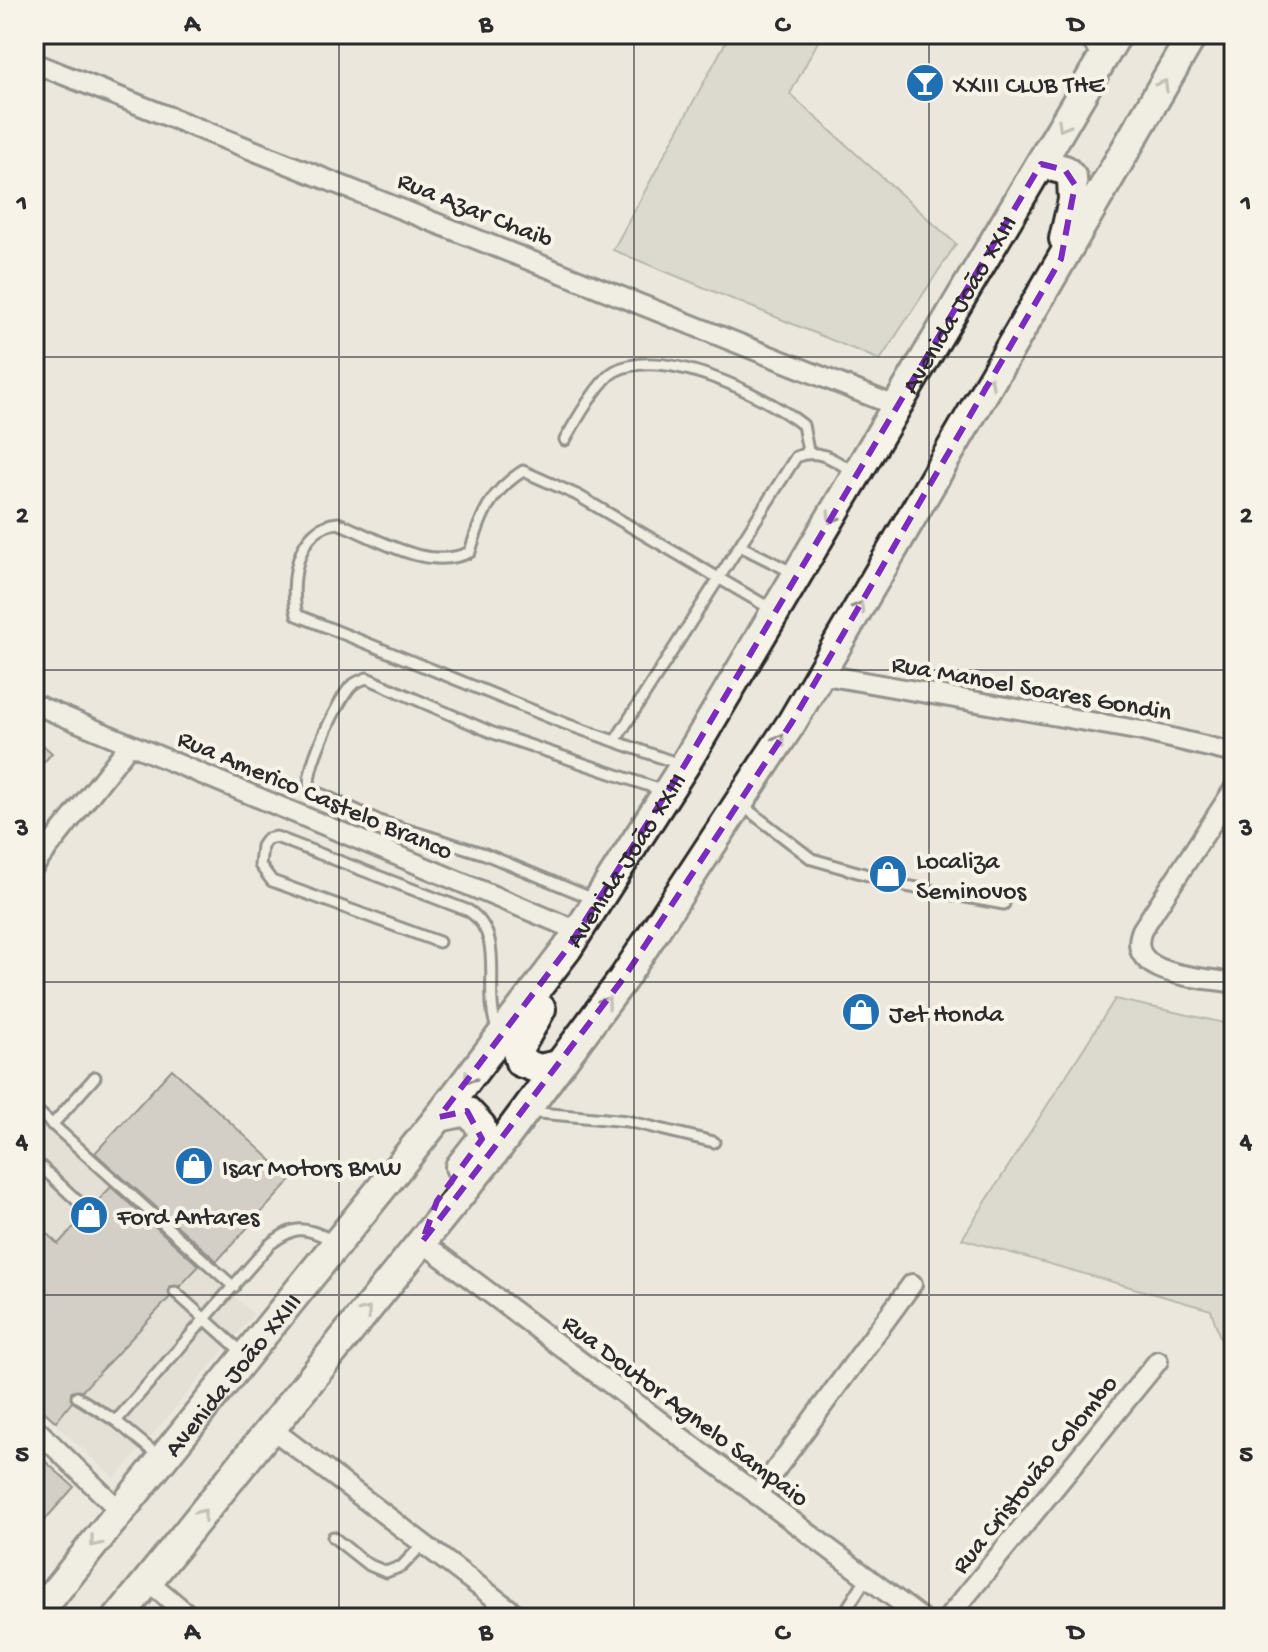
<svg xmlns="http://www.w3.org/2000/svg" width="1268" height="1652" font-family="'Gochi Hand',sans-serif">
<style>
.built{fill:#dbd7ce}
.green{fill:#cbc8bf;stroke:#7b7a75;stroke-width:2}
.building{fill:#b5b2ab;stroke:#2b2b2b;stroke-width:2}
.lines{fill:none;stroke-linecap:round;stroke-linejoin:round}
.lane-casing{stroke:#2b2b2b;stroke-width:15}
.street-casing{stroke:#2b2b2b;stroke-width:24}
.primary-casing{stroke:#2b2b2b;stroke-width:34}
.lane{stroke:#f7f3e8;stroke-width:9}
.street{stroke:#f7f3e8;stroke-width:18}
.primary{stroke:#f7f3e8;stroke-width:28}
.oneway{stroke:#918f8a}
.marked{fill:none;stroke:#7b2cbf;stroke-width:6;stroke-dasharray:16 10;stroke-linejoin:round}
.grid{fill:none;stroke:#2b2b2b;stroke-width:2;stroke-opacity:0.55}
.labels{text-anchor:middle;stroke-width:8;stroke-linejoin:round;paint-order:stroke}
.poi-label{font-size:26px;fill:#2b2b2b;stroke:#f7f3e8;text-anchor:start}
.street-label{font-size:26px;fill:#2b2b2b;stroke:#f7f3e8}
.neatline{fill:none;stroke:#2b2b2b;stroke-width:3}
.grid-label{font-size:26px;text-anchor:middle;font-weight:bold;fill:#2b2b2b}
</style>
<rect width="100%" height="100%" fill="#ebe7dd"/>
<filter id="ink" filterUnits="userSpaceOnUse"><feTurbulence type="fractalNoise" baseFrequency=".0125" numOctaves="2"/><feDisplacementMap in="SourceGraphic" scale="16" xChannelSelector="R" yChannelSelector="G"/><feConvolveMatrix kernelMatrix="1 2 1 2 8 2 1 2 1" color-interpolation-filters="sRGB"/></filter>
<g filter="url(#ink)">
<path class="built" d="M 34,1117 L 254,1314 L 115,1479 L 34,1404 Z"/>
<path class="green" d="M 730,34 L 822,34 L 790,94 L 956,244 L 880,360 L 613,250 Z
M 1115,999 L 1234,1025 L 1234,1381 L 1211,1310 L 962,1239 Z"/>
<path class="building" d="M 34,737 L 52,753 L 34,774 Z
M 172,1069 L 292,1179 L 217,1261 L 95,1153 Z
M 111,1187 L 199,1266 L 180,1286 L 170,1286 L 170,1297 L 82,1391 L 71,1392 L 72,1402 L 56,1422 L 34,1402 L 34,1222 L 58,1244 L 83,1217 L 94,1216 L 93,1206 Z
M 34,1451 L 74,1487 L 34,1532 Z"/>
<g class="lines">
<g class="lane-casing">
<path id="lane" d="M 1083,34 L 1098,59
M 565,440 C 574,424 600,379 615,371 C 664,346 763,394 803,425 L 808,451
M 740,546 L 794,573
M 615,741 L 796,457 C 817,447 835,460 853,472
M 682,765 L 566,724 L 297,615 C 289,583 297,526 338,523 C 379,539 427,572 470,552 C 481,515 490,492 523,471 L 577,495 L 773,610
M 743,806 L 812,859 L 906,886 L 1004,904
M 596,900 L 485,854 L 382,822 L 310,789 C 304,769 337,704 350,687 C 354,683 361,680 367,678 L 493,733 L 664,791
M 439,942 L 272,881 L 260,865 L 262,846 L 267,839 L 276,837 L 469,911 C 508,937 481,991 498,1031
M 34,1108 L 234,1287
M 529,1112 L 627,1121 L 714,1142
M 52,1125 L 95,1077
M 34,1160 L 88,1211
M 175,1292 L 244,1354
M 77,1397 L 116,1421 L 161,1458
M 116,1421 L 269,1245 C 297,1224 302,1227 333,1240
M 333,1537 L 367,1564 L 386,1572 L 402,1566 L 423,1544
M 841,1618 L 867,1577"/>
</g>
<g class="street-casing">
<path id="street" d="M 34,63 L 898,407
M 819,674 L 1142,731 L 1234,753
M 34,704 L 578,931
M 1234,789 L 1142,930 C 1123,977 1204,977 1234,983
M 34,866 L 130,744
M 422,1242 L 921,1618
M 34,1427 L 120,1511
M 272,1429 L 521,1618
M 757,1495 L 912,1284
M 148,1581 L 192,1618
M 948,1618 L 1158,1361
M 1233,1618 L 1234,1616"/>
</g>
<g class="primary-casing">
<g id="primary">
<path d="M 1041,164 L 1065,170 L 1072,178 L 1073,200 L 1064,239"/>
<path d="M 541,1009 L 517,1052 L 520,1062 L 539,1069 L 559,1065"/>
<path d="M 439,1117 L 467,1111 L 481,1126 L 482,1139 L 460,1167"/>
<path id="s1" d="M 34,1618 L 439,1117 L 567,949 L 684,766 L 1117,34"/>
<path d="M 118,1618 L 499,1146 L 623,979 L 792,722 L 1193,34"/>
</g>
</g>
<use href="#lane" class="lane"/>
<use href="#street" class="street"/>
<use href="#primary" class="primary"/>
</g>
<defs><path id="oneway-chevron" d="M-2-3.5L2.5 0L-2 3.5" fill="none" stroke-width="1.6" stroke-linecap="round" stroke-linejoin="round" transform="scale(2)"/></defs>
<g class="oneway">
<use href="#oneway-chevron" transform="translate(1163 85) rotate(-60)"/>
<use href="#oneway-chevron" transform="translate(1063 126) rotate(120)"/>
<use href="#oneway-chevron" transform="translate(989 382) rotate(-60)"/>
<use href="#oneway-chevron" transform="translate(832 518) rotate(121)"/>
<use href="#oneway-chevron" transform="translate(859 607) rotate(-60)"/>
<use href="#oneway-chevron" transform="translate(780 739) rotate(-58)"/>
<use href="#oneway-chevron" transform="translate(606 1002) rotate(-54)"/>
<use href="#oneway-chevron" transform="translate(469 1078) rotate(128)"/>
<use href="#oneway-chevron" transform="translate(366 1312) rotate(-51)"/>
<use href="#oneway-chevron" transform="translate(202 1514) rotate(-51)"/>
<use href="#oneway-chevron" transform="translate(95 1542) rotate(129)"/>
</g>
</g>
<path d="M0 0H1268V1652H0ZM 1041,164 L 1065,170 L 1075,185 L 1061,259 L 792,722 L 623,979 L 422,1242 L 437,1201 L 482,1139 L 467,1111 L 439,1117 L 567,949 L 684,766 Z" fill="#ebe7dd" fill-opacity=".55" fill-rule="evenodd"/>
<path class="marked" d="M 1041,164 L 1065,170 L 1075,185 L 1061,259 L 792,722 L 623,979 L 422,1242 L 437,1201 L 482,1139 L 467,1111 L 439,1117 L 567,949 L 684,766 Z"/>
<path class="grid" d="M 339,34 L 339,1618M 634,34 L 634,1618M 929,34 L 929,1618M 34,357 L 1234,357M 34,670 L 1234,670M 34,982 L 1234,982M 34,1295 L 1234,1295"/>
<defs>
<g id="bar-disc" transform="scale(2)"><circle r="9.5" fill="#1f6fb2" stroke="#f7f3e8"/><path d="M-6-5H6L.8 .8V4.5H3.5V6h-7V4.5H-.8V.8Z" fill="#fff"/></g>
<g id="shop-disc" transform="scale(2)"><circle r="9.5" fill="#1f6fb2" stroke="#f7f3e8"/><path d="M-5-2.5h2.3a2.7 3.5 0 0 1 5.4 0H5L5.5 6h-11ZM-1.5-2.5h3a1.5 2.3 0 0 0-3 0Z" fill="#fff"/></g>
</defs>
<g fill-rule="evenodd">
<use href="#bar-disc" x="925" y="83"/>
<use href="#shop-disc" x="888" y="874"/>
<use href="#shop-disc" x="861" y="1012"/>
<use href="#shop-disc" x="194" y="1166"/>
<use href="#shop-disc" x="89" y="1215"/>
</g>
<g class="labels">
<g class="poi-label">
<text x="953" y="92">XXIII CLUB THE</text>
<text x="916" y="868">Localiza<tspan x="916" dy="30">Seminovos</tspan></text>
<text x="889" y="1021">Jet Honda</text>
<text x="222" y="1175">Isar Motors BMW</text>
<text x="117" y="1224">Ford Antares</text>
</g>
<g class="street-label">
<text transform="translate(476 208) rotate(22)" y="9">Rua Azar Chaib</text>
<text dy="9" stroke="none"><textPath href="#s1" startOffset="1610">Avenida João XXIII</textPath></text>
<text transform="translate(1032 686) rotate(10)" y="9">Rua Manoel Soares Gondin</text>
<text transform="translate(316 793) rotate(23)" y="9">Rua Americo Castelo Branco</text>
<text dy="9" stroke="none"><textPath href="#s1" startOffset="962">Avenida João XXIII</textPath></text>
<text dy="9" stroke="none"><textPath href="#s1" startOffset="314">Avenida João XXIII</textPath></text>
<text transform="translate(687 1409) rotate(37)" y="9">Rua Doutor Agnelo Sampaio</text>
<text transform="translate(1033 1473) rotate(-51)" y="9">Rua Cristovão Colombo</text>
</g>
</g>
<rect width="1268" height="1652" fill="none" stroke="#f7f3e8" stroke-width="88"/>
<rect x="44" y="44" width="1180" height="1564" class="neatline"/>
<g class="grid-label">
<text x="192" y="31">A</text>
<text x="486" y="31">B</text>
<text x="782" y="31">C</text>
<text x="1076" y="31">D</text>
<text x="22" y="210">1</text>
<text x="1246" y="210">1</text>
<text x="22" y="522">2</text>
<text x="1246" y="522">2</text>
<text x="22" y="835">3</text>
<text x="1246" y="835">3</text>
<text x="22" y="1148">4</text>
<text x="1246" y="1148">4</text>
<text x="22" y="1461">5</text>
<text x="1246" y="1461">5</text>
<text x="192" y="1639">A</text>
<text x="486" y="1639">B</text>
<text x="782" y="1639">C</text>
<text x="1076" y="1639">D</text>
</g>
</svg>
